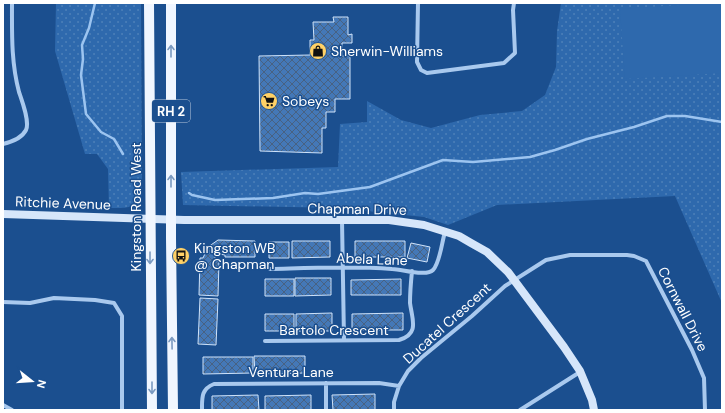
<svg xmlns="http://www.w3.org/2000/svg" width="725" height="413" font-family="'DM Sans',sans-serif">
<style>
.park{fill:url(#park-dots)}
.pitch{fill:#2e69ad}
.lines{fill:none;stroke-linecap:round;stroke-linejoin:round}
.stream{stroke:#9cc4f0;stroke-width:2.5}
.building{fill:url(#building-cross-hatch);stroke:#cfe3fa}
.street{stroke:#a9c9ee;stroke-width:4}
.secondary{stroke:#d6e6fa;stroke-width:8}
.primary{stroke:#f0f6ff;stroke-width:10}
.oneway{stroke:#7b9ac1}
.labels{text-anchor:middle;stroke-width:3;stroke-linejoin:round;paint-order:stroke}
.shield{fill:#1b4f8f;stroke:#bbcadd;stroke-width:1}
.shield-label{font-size:13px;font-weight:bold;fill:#fff}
.poi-label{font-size:14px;fill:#fff;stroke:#1b4f8f;text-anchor:start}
.street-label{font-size:14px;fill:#fff;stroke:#1b4f8f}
</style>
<defs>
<pattern id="park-dots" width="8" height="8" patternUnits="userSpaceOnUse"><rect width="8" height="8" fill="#2e69ad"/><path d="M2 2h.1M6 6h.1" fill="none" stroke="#4d80b9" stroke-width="1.8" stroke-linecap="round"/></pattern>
<pattern id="building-cross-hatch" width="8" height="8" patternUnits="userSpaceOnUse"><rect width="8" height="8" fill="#4478b7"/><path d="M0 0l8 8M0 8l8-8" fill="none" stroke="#486282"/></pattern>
</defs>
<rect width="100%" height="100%" fill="#1b4f8f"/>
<path class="park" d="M 56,3 L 141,3 L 142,193 C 139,210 122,208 109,208 L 108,169 L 97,154 L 85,154 L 55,51 Z
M 561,3 L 722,3 L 722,303 L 675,196 L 497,205 L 448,225 L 424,217 L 338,208 L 183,205 L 181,172 L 338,167 L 340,124 L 367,122 L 367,101 L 401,120 L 431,128 L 480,115 L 522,111 L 545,95 L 556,67 L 557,31 Z"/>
<path class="pitch" d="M 709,3 L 722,3 L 722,73 L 625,79 L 620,9 Z"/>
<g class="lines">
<path class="stream" d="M 95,3 L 89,28 L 82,45 L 83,59 L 81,75 L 86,114 L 101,132 L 114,139 L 123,154
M 189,193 L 192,195 L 215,200 L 273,198 L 305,193 L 318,194 L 370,187 L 443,160 L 473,162 L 530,157 L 555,150 L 587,139 L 634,127 L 667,116 L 685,116 L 722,122"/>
</g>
<path class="building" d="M 333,17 L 348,17 L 348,35 L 352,34 L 352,43 L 342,43 L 342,56 L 350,56 L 350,99 L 335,99 L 335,112 L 326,112 L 326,128 L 322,128 L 322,153 L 260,151 L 259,56 L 310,55 L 310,40 L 314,40 L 313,22 L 334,22 Z
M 218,240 L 255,241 L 255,257 L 225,257 L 225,255 L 219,254 L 215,256 L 215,261 L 219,261 L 218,296 L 199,295 L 200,258 L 203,258 L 208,247 Z
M 292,241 L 330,241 L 330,257 L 292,258 Z
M 355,241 L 405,241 L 405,257 L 355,257 Z
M 269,242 L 289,242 L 289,258 L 269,258 Z
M 411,243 L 430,247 L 427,262 L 407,258 Z
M 295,278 L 331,278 L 331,295 L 295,296 Z
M 265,279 L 294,279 L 294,296 L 265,296 Z
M 401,279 L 401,295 L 351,295 L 351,280 Z
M 200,298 L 218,299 L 216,345 L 198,344 Z
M 332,313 L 332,331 L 296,331 L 296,314 Z
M 403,313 L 403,330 L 352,330 L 352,314 Z
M 265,314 L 294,314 L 294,331 L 265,331 Z
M 254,356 L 305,356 L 305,373 L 255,374 Z
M 203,357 L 253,357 L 253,373 L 203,374 Z
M 375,394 L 375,410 L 333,410 L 332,395 Z
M 258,395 L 259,410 L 212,410 L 212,396 Z
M 311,395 L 311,410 L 265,410 L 265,396 Z"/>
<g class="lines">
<path class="street" d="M 418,3 L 417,62 L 421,70 L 427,73 L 504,63 L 515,53 L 513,10 L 514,3
M 3,144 C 11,142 22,138 26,130 C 30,122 22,101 19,92 C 11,62 12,33 12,3
M 342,220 L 344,340
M 270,269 C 310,268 351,266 392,269 C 402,269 426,277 433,270 C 440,263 442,241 445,232
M 3,302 L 30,303 L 54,298 L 95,300 L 114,303 L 122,316 L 122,410
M 265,341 L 399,340 C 420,334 412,319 410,303 C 410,293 411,281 412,271
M 326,383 L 326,410
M 3,405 L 12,410
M 202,410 C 202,398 201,389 214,384 L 379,383 L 399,386
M 394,410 L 394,402 L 399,386 L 408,371 L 421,358 L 472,316 L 505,286 L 546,260 L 570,255 L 627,255 L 634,256 L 646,261 L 692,350 L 704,378 L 705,410
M 520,410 L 580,372"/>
<path class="secondary" d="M 3,214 L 184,220 L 389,220 L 424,225 L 459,236 L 471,243 L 487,252 L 508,272 L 564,347 L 580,371 L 592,400 L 594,410"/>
<path class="primary" d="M 149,3 L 152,410
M 171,3 L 171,238 L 173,410"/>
</g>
<defs><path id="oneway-shaft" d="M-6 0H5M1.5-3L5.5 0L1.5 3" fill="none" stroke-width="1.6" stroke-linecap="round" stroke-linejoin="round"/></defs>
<g class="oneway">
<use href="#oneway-shaft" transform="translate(171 51) rotate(-90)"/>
<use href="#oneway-shaft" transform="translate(171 181) rotate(-90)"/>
<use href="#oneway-shaft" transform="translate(150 258) rotate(90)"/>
<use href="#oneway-shaft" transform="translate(172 343) rotate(-91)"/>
<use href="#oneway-shaft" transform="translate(152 388) rotate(90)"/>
</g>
<defs>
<g id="shop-disc" transform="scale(0.9)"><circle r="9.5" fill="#ffd166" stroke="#1b4f8f"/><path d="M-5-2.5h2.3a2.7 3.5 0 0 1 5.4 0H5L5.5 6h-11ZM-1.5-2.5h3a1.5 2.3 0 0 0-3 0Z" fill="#111"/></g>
<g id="supermarket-disc" transform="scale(0.9)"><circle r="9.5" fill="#ffd166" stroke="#1b4f8f"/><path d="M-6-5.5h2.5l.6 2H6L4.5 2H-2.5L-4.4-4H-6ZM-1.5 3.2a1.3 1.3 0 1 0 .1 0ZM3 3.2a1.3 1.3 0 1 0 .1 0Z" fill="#111"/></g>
<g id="bus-disc" transform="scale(0.9)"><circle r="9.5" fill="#ffd166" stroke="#1b4f8f"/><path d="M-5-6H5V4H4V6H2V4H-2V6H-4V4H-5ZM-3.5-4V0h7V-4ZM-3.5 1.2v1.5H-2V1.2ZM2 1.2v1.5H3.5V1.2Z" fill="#111"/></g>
</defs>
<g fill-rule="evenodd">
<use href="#shop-disc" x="318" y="51"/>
<use href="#supermarket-disc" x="269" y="101"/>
<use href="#bus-disc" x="181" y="256"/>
</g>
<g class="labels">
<rect class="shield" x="152" y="100" width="38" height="22" rx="3"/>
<g class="shield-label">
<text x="171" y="116">RH 2</text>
</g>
<g class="poi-label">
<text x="331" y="56">Sherwin-Williams</text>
<text x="282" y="106">Sobeys</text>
<text x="194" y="253">Kingston WB<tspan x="194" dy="16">@ Chapman</tspan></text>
</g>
<g class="street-label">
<text transform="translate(63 203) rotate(2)" y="5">Ritchie Avenue</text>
<text transform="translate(136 207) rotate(-90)" y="5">Kingston Road West</text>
<text transform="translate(357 209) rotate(1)" y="5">Chapman Drive</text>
<text transform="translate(372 259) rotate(2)" y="5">Abela Lane</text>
<text transform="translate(683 309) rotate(63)" y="5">Cornwall Drive</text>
<text transform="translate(447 323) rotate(-42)" y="5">Ducatel Crescent</text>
<text x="334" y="335">Bartolo Crescent</text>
<text x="291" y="377">Ventura Lane</text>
</g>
</g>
<rect width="725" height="413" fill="none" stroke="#ffffff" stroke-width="8"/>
<g transform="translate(32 381) rotate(107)" stroke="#1b4f8f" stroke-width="3" paint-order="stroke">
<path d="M0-3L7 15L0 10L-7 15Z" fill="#ffffff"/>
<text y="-6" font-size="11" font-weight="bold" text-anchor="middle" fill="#ffffff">N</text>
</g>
</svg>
